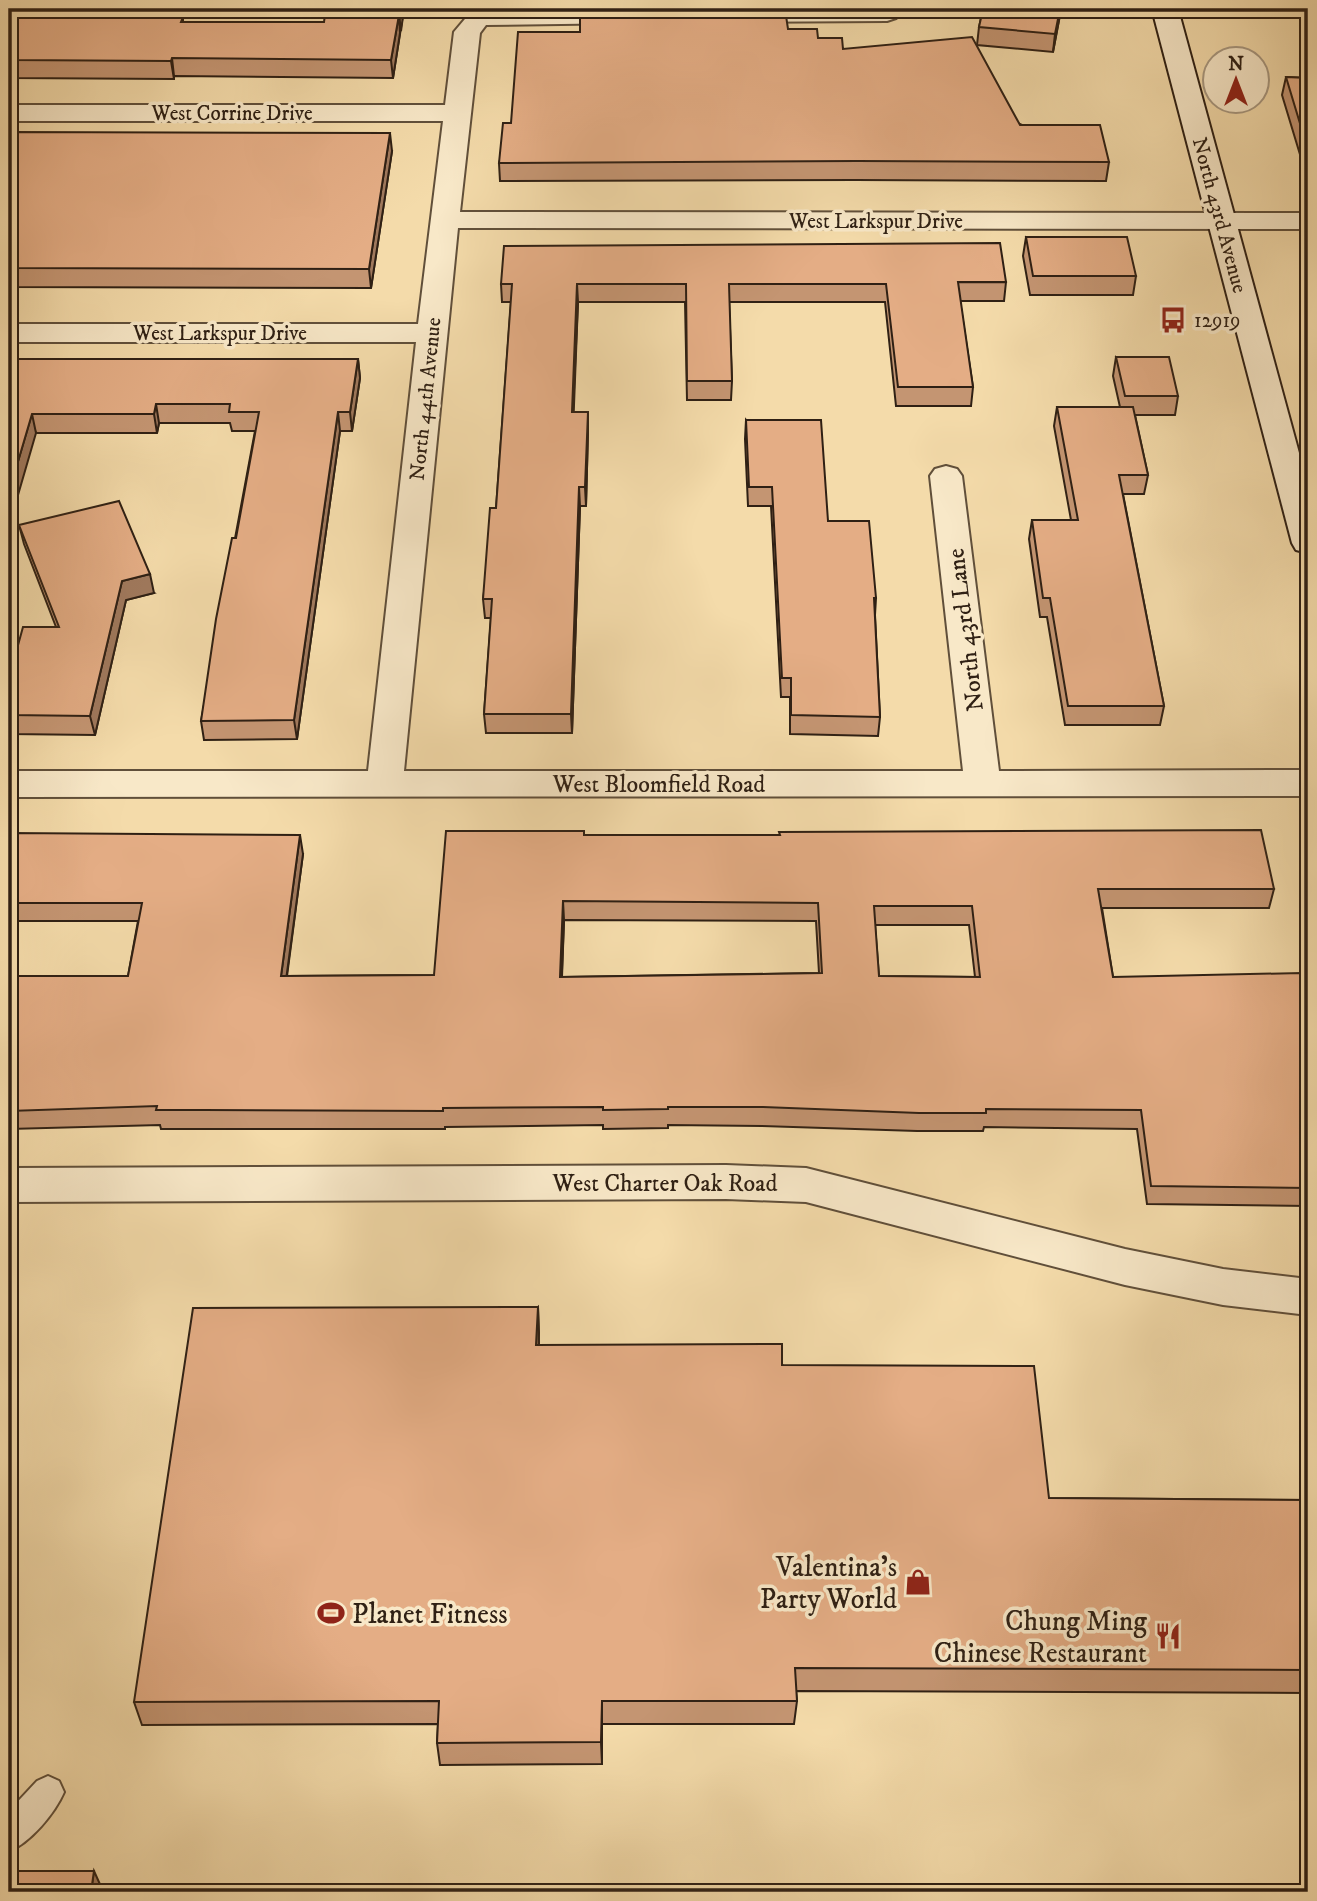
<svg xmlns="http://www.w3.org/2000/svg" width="1317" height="1901" font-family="'IM FELL DW Pica',serif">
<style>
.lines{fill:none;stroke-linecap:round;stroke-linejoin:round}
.service-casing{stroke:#604f3a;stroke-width:4}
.minor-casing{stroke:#604f3a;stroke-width:4}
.secondary-casing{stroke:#2f2014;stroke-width:4}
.service{fill:#f8e8c8;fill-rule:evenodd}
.minor{fill:#f8e8c8;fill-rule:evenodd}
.secondary{fill:#f8e8c8;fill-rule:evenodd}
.wall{fill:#c49572;stroke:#2f2014;stroke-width:2;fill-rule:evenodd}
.shaded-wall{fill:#a0795d;stroke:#2f2014;stroke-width:2}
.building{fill:#e4ad85;stroke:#2f2014;stroke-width:2;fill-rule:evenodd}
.labels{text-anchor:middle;stroke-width:7;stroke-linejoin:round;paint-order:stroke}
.far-street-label{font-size:21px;fill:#2f2014;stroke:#f8e8c8}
.far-poi-label{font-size:21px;fill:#2f2014;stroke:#f8e8c8;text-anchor:start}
.street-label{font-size:24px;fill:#2f2014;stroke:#f8e8c8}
.near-poi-label{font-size:28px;fill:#2f2014;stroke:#f8e8c8;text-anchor:end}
</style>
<rect width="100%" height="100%" fill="#f4dbaa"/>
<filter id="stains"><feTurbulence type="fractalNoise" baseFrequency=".00286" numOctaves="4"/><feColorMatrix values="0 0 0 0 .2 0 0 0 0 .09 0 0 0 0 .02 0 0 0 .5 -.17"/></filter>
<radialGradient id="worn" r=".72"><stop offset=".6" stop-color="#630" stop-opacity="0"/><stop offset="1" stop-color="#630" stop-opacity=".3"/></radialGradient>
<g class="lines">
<g class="service-casing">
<path id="service" d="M 48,1776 L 59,1781 L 64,1792 C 55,1813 30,1843 9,1851 L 9,1811 L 37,1781 Z"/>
</g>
<g class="minor-casing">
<path id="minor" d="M 638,9 L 646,15 L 642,20 L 633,23 L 486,25 L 480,33 L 460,212 L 1308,213 L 1308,229 L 458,228 L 404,771 L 963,771 L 930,476 L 935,469 L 946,466 L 957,469 L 962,476 L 999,771 L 1308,770 L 1308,796 L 9,797 L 9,771 L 368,771 L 416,342 L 9,342 L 9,324 L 418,324 L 443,121 L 9,121 L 9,105 L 445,105 L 454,32 L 470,13 Z
M 726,9 L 897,9 L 900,13 L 896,18 L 887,21 L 735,22 L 726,19 L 722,14 Z
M 726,1165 L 806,1168 L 1125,1249 L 1223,1269 L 1308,1279 L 1308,1315 L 1223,1305 L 1125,1285 L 806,1202 L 726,1199 L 9,1202 L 9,1168 Z"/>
</g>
<g class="secondary-casing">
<path id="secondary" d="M 1152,9 L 1178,9 L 1308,486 L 1308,553 L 1296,550 L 1292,543 Z"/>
</g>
<use href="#service" class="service"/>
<use href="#minor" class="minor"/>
<use href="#secondary" class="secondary"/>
</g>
<path class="wall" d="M 374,9 L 404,9 L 393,78 L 174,76 L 174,79 L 9,78 L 9,17 L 183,17 L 183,22 L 324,22 L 382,15 Z
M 983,9 L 1061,9 L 1053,52 L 977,45 L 979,27 Z
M 1299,9 L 1308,9 L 1308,35 Z
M 788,29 L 818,38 L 1109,162 L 1106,181 L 855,180 L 500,181 L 499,163 L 511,123 L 580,32 Z
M 1286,77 L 1308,78 L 1308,171 L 1305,171 L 1282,95 Z
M 9,132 L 392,151 L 371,288 L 9,287 Z
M 1026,237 L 1136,276 L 1133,295 L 1030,295 L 1023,256 Z
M 1006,282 L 1004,301 L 960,301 L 973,387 L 971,406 L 896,406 L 885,302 L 729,302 L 732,381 L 731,400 L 687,400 L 685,302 L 578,302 L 573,412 L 588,431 L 586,506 L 580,506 L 572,733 L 486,733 L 484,714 L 491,618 L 485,618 L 483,599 L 496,508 L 511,302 L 502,302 L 501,284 Z
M 1116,357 L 1178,396 L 1175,415 L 1135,415 L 1148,475 L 1144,494 L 1123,494 L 1164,706 L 1160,725 L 1065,725 L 1047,617 L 1040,617 L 1029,539 L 1032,520 L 1071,520 L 1054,426 L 1057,407 L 1120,407 L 1113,376 Z
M 9,359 L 358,359 L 360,378 L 352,431 L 340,431 L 297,739 L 204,740 L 201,721 L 255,431 L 232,431 L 230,423 L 159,423 L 157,433 L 36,433 Z
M 746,420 L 828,521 L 876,598 L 875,615 L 880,717 L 878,736 L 790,734 L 790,697 L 781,697 L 771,506 L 748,506 L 745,439 Z
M 19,525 L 154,593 L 126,600 L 95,735 L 9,734 L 9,678 L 56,627 L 24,544 Z
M 9,833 L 303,854 L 287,976 L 434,975 L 584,835 L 1274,889 L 1269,908 L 1102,908 L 1113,977 L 1308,1003 L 1308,1206 L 1147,1204 L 1137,1129 L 984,1127 L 983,1131 L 917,1131 L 762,1126 L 668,1125 L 668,1128 L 603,1129 L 603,1125 L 445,1127 L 445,1129 L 161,1129 L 160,1125 L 9,1129 L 9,976 L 128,976 L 138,921 L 9,921 ZM 564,920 L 816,921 L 819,973 L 562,977 ZM 875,925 L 969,925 L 975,977 L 879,976 Z
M 538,1307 L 539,1345 L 782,1365 L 1049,1498 L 1308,1500 L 1308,1693 L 796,1691 L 797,1701 L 794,1724 L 602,1724 L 602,1764 L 440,1765 L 437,1743 L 438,1724 L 142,1725 L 134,1702 Z"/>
<path class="shaded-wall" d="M 400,9 L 404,9 L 401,31 L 399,13 Z
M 1060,9 L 1061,10 L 1053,52 L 1055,34 Z
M 399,15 L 400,33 L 393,78 L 391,60 Z
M 172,58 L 174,76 L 174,79 L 171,61 Z
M 390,133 L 392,151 L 371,288 L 369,269 Z
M 577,284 L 578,302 L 573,431 L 572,412 Z
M 358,359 L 360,378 L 352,431 L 350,412 Z
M 156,404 L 159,423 L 157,433 L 154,414 Z
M 338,412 L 340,431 L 297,739 L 294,720 Z
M 588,412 L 588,431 L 586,506 L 585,487 Z
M 32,414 L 36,433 L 9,526 L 9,492 Z
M 579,487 L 580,506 L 572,733 L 571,714 Z
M 150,574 L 154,593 L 126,600 L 95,735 L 90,716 L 122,581 Z
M 300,835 L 303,854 L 284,995 L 281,976 Z
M 563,901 L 564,920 L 561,996 L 560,977 Z
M 538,1307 L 539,1333 L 538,1370 L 536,1345 Z
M 602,1701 L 602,1764 L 601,1742 Z
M 94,1871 L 103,1891 L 103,1892 L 91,1892 Z"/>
<path class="building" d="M 580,9 L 785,9 L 788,29 L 817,29 L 818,38 L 842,38 L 843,49 L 972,37 L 1020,125 L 1100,125 L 1109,162 L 857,161 L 499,163 L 503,123 L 511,123 L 518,32 L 580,32 Z
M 983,9 L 1060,9 L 1055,34 L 979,27 Z
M 325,15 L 399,15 L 391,60 L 172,58 L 171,61 L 9,60 L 9,17 L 183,17 L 181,22 L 324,22 Z
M 1286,77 L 1308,78 L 1308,150 Z
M 9,132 L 390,133 L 369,269 L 9,268 Z
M 1026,237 L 1127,237 L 1136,276 L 1033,276 Z
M 1000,243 L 1006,282 L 958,282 L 973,387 L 898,387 L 886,284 L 729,284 L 732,381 L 687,381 L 686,284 L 577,284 L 572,412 L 588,412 L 585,487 L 579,487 L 571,714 L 484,714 L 492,599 L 483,599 L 490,508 L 496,508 L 512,284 L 501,284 L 504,246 Z
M 1116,357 L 1169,357 L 1178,396 L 1125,396 Z
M 9,359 L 358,359 L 350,412 L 338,412 L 294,720 L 201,721 L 216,619 L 232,538 L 236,538 L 259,412 L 229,412 L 230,404 L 156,404 L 154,414 L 32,414 L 9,492 Z
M 1057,407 L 1133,407 L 1148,475 L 1119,475 L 1164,706 L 1068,706 L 1050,598 L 1043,598 L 1032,520 L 1078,520 Z
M 746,420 L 821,420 L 828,521 L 869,521 L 876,598 L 874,598 L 880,717 L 791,715 L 791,678 L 782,678 L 772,487 L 749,487 Z
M 119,501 L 150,574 L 122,581 L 90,716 L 9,715 L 9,678 L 23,627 L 59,627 L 19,525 Z
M 1261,830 L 1274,889 L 1098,889 L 1113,977 L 1301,973 L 1308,1003 L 1308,1188 L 1151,1186 L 1141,1110 L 986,1109 L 986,1113 L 919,1113 L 763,1107 L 668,1107 L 668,1109 L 603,1110 L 603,1107 L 443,1108 L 443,1111 L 204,1110 L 156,1110 L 157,1106 L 9,1111 L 9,976 L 128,976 L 142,903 L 9,903 L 9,833 L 300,835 L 281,976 L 434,975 L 446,831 L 584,831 L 584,835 L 780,835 L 779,832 ZM 563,901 L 818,903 L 822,973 L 560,977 ZM 874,906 L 972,906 L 980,977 L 879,976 Z
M 538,1307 L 536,1345 L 782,1344 L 782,1365 L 1034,1366 L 1049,1498 L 1308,1500 L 1308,1670 L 795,1668 L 797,1701 L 602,1701 L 601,1742 L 437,1743 L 439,1701 L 134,1702 L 193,1308 Z
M 9,1871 L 94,1871 L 91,1892 L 9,1892 Z"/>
<defs>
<g id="bus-bare" transform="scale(2.1)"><path d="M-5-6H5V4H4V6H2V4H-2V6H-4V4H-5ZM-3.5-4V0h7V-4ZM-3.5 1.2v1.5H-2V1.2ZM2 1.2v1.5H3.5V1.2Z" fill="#8f2418" stroke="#f8e8c8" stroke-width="2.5" paint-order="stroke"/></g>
<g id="shop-bare" transform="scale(2.1)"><path d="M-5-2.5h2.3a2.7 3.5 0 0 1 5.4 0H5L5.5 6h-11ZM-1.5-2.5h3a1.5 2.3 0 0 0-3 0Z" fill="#8f2418" stroke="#f8e8c8" stroke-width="2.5" paint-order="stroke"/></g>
<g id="stadium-bare" transform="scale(2.1)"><path d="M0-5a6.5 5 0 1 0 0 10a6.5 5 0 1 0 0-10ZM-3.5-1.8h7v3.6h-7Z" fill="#8f2418" stroke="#f8e8c8" stroke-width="2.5" paint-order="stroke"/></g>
<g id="restaurant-bare" transform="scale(2.1)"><path d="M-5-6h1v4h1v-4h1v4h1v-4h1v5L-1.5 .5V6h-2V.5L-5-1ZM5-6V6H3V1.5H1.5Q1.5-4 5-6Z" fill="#8f2418" stroke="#f8e8c8" stroke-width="2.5" paint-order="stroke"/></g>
</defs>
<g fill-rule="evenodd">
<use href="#bus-bare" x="1173" y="320"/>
<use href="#shop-bare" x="918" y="1582"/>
<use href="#stadium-bare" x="331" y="1613"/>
<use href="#restaurant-bare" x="1168" y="1636"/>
</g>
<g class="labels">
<g class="far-street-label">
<text x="232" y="120">West Corrine Drive</text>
<text transform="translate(1220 215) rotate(75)" y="7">North 43rd Avenue</text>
<text x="876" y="228">West Larkspur Drive</text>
<text x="220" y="340">West Larkspur Drive</text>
<text transform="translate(425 399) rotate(-84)" y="7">North 44th Avenue</text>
</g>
<g class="far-poi-label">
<text x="1194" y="327">12919</text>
</g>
<g class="street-label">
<text transform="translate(965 630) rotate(-97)" y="8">North 43rd Lane</text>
<text x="659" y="792">West Bloomfield Road</text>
<text x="665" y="1191">West Charter Oak Road</text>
</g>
<g class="near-poi-label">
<text x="897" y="1576">Valentina's<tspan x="897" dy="32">Party World</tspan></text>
<text x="352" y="1623" text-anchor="start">Planet Fitness</text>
<text x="1147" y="1630">Chung Ming<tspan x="1147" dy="32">Chinese Restaurant</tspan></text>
</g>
</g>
<rect width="1317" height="1901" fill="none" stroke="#f4dbaa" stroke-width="35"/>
<rect x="10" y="10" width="1296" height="1880" fill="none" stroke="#2f2014" stroke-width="3.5"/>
<rect x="18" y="18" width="1282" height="1866" fill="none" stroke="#2f2014" stroke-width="2"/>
<g transform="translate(1236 80)"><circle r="33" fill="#f8e8c8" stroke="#a89880" stroke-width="2"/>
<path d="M0-5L12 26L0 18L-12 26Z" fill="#8f2418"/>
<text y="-10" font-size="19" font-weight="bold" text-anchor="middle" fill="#2f2014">N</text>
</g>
<rect width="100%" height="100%" filter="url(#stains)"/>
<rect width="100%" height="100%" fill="url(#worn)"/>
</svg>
